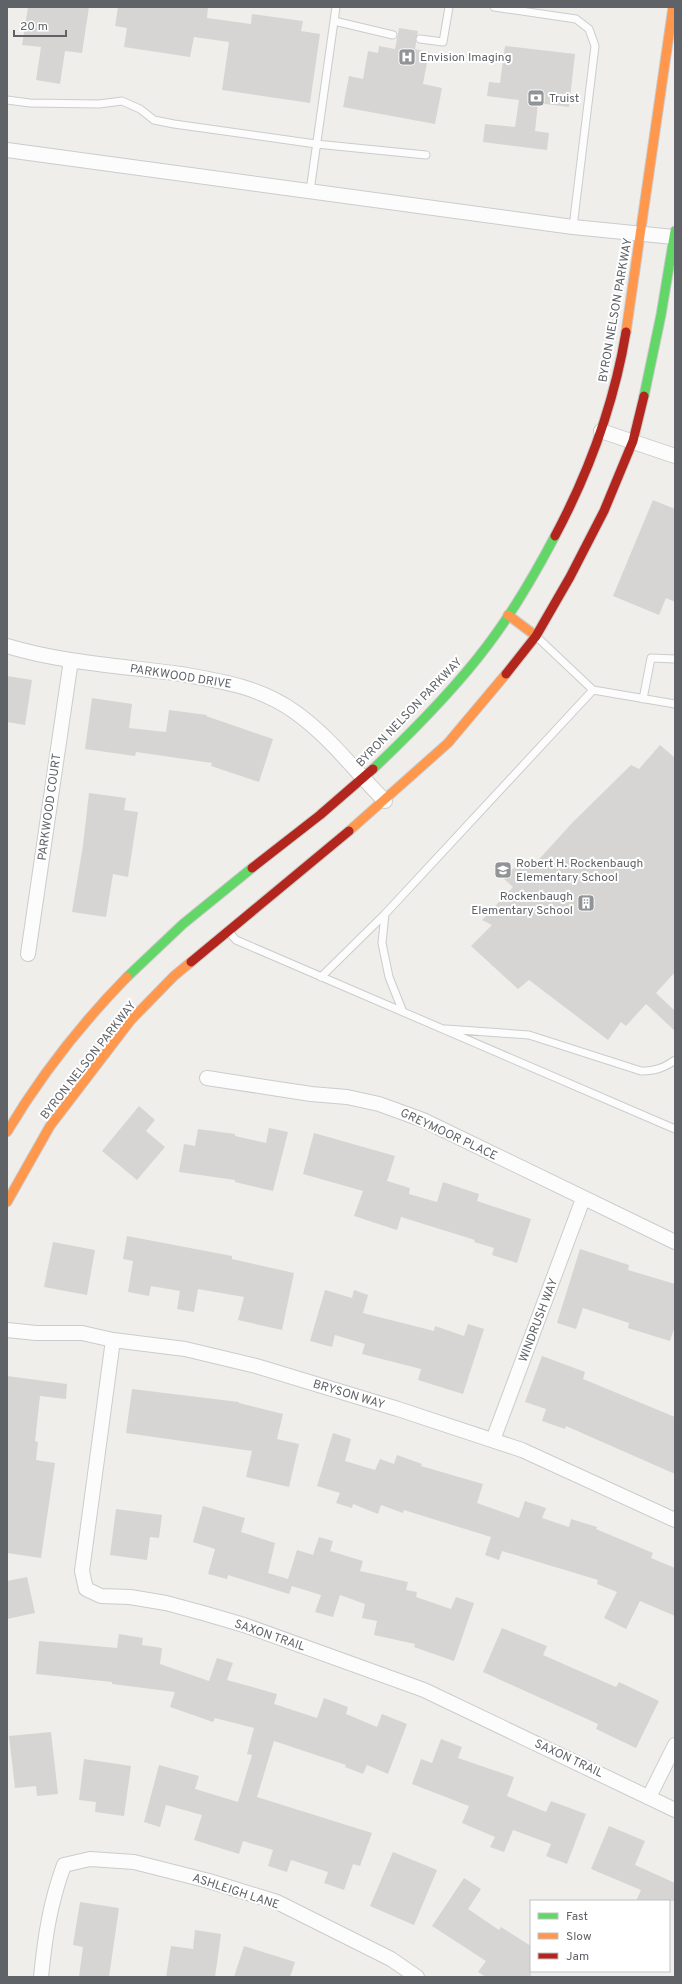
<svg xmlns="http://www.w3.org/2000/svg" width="682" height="1984" font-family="Overpass,sans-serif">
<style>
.building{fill:#d6d5d3}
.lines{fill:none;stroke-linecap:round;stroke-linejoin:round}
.lane-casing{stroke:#cbcccc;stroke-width:9}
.street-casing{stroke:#cbcccc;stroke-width:16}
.fast-casing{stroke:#cacacb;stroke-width:11}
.slow-casing{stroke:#cacacb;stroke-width:11}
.jam-casing{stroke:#cacacb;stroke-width:11}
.lane{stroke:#fdfcfc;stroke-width:7}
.street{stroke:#fdfcfc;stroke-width:14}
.fast{stroke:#63d668;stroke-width:9}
.slow{stroke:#ff974d;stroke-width:9}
.jam{stroke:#b3261e;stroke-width:9}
.labels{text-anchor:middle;stroke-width:4;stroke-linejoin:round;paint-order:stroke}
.poi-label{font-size:12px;fill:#5f6368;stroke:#fff;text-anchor:start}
.street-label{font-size:12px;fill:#5f6368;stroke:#fff}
</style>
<rect width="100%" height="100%" fill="#efeeea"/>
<path class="building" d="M 28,7 L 89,7 L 82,53 L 65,51 L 60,84 L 36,80 L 41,47 L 22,45 Z
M 118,7 L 208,7 L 207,18 L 251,24 L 252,14 L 303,21 L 301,31 L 320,34 L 310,103 L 222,90 L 229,42 L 194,37 L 190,57 L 124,47 L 127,28 L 115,26 Z
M 399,28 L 418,31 L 415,49 L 429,52 L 423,84 L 442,88 L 435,124 L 343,107 L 349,76 L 363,79 L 368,51 L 378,53 L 379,46 L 395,49 Z
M 505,46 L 575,54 L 569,107 L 538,103 L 535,131 L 549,133 L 547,150 L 483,142 L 485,124 L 515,127 L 519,100 L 487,96 L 489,82 L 500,83 Z
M 653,500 L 675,509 L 675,602 L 666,598 L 659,615 L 613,596 Z
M 7,676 L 32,680 L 25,725 L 7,722 Z
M 92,698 L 132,704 L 129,728 L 166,732 L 169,710 L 207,715 L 206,716 L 273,739 L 259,782 L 211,766 L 212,763 L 136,752 L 135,756 L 85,749 Z
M 660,745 L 675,758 L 675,972 L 656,993 L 675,1011 L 675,1031 L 646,1004 L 626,1026 L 621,1022 L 608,1040 L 529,980 L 518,989 L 471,946 L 492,925 L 482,920 L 513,887 L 502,877 L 521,863 L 531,868 L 573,822 L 631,765 L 639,769 Z
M 89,793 L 126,798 L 124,810 L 138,812 L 128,877 L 113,874 L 106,917 L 72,912 L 83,845 Z
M 139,1106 L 155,1120 L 146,1131 L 165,1147 L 137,1180 L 102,1151 Z
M 269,1128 L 288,1132 L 273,1191 L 235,1182 L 235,1180 L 179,1172 L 184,1144 L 195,1146 L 198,1129 L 235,1134 L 235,1136 L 266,1143 Z
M 314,1133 L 395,1156 L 387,1181 L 410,1188 L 409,1194 L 437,1202 L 443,1182 L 479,1194 L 477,1201 L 531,1219 L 517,1263 L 492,1255 L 494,1248 L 474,1242 L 475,1240 L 401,1217 L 397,1230 L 354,1216 L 363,1191 L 303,1174 Z
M 127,1236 L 232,1256 L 232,1259 L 294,1273 L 282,1330 L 238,1320 L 244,1297 L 198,1289 L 194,1312 L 177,1309 L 180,1291 L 151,1286 L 149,1296 L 128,1292 L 133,1261 L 123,1259 Z
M 53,1242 L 95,1250 L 87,1295 L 44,1287 Z
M 580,1249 L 629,1265 L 628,1270 L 675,1284 L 675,1326 L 670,1341 L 628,1328 L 629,1323 L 583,1308 L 576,1329 L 557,1323 Z
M 325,1290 L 352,1298 L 354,1290 L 368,1295 L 363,1313 L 434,1331 L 435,1326 L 464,1336 L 468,1324 L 484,1329 L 463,1394 L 418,1380 L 421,1369 L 362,1354 L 365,1344 L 335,1335 L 332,1347 L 310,1341 Z
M 542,1356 L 585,1372 L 583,1379 L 675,1417 L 675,1474 L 566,1426 L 565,1429 L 542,1421 L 546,1409 L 525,1402 Z
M 7,1376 L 67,1384 L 66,1399 L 40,1396 L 35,1441 L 38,1442 L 36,1460 L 55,1463 L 41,1558 L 7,1553 Z
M 132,1389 L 239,1402 L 239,1403 L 283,1414 L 277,1439 L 299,1444 L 289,1487 L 246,1477 L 252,1451 L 126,1433 Z
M 333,1433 L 351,1439 L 345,1461 L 375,1470 L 380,1459 L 394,1464 L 397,1455 L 422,1464 L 421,1466 L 483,1484 L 477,1503 L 519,1518 L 525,1501 L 546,1508 L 542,1518 L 569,1527 L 571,1519 L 597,1527 L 596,1529 L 653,1553 L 651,1558 L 675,1568 L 675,1616 L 640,1601 L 626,1629 L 604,1618 L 617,1592 L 597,1584 L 598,1580 L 502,1551 L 499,1560 L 485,1555 L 491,1537 L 404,1510 L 403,1513 L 381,1505 L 378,1514 L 353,1504 L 352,1508 L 336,1503 L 340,1493 L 317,1486 Z
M 203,1506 L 245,1518 L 241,1532 L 275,1543 L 268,1573 L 288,1579 L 297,1550 L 313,1555 L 319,1537 L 333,1541 L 330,1551 L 363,1561 L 360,1571 L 408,1582 L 406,1590 L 417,1592 L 416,1597 L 451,1609 L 456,1597 L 474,1603 L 454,1661 L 414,1647 L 415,1644 L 374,1635 L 377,1621 L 362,1618 L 365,1604 L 340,1595 L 333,1617 L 315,1612 L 321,1595 L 292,1586 L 289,1594 L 228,1575 L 227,1579 L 208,1574 L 215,1549 L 193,1542 Z
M 116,1509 L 162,1515 L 159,1538 L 150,1537 L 147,1560 L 110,1555 Z
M 27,1577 L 35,1613 L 7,1619 L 7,1581 Z
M 502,1628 L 547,1646 L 543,1655 L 616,1687 L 619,1682 L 659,1701 L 636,1748 L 596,1729 L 598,1724 L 483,1672 Z
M 119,1634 L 143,1638 L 142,1645 L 162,1648 L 160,1664 L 209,1681 L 217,1658 L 233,1663 L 227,1680 L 277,1694 L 274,1704 L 317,1718 L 324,1698 L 348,1707 L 346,1714 L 377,1727 L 382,1714 L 407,1724 L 388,1774 L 367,1765 L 363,1774 L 345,1767 L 346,1765 L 274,1741 L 257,1797 L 372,1833 L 360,1866 L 353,1864 L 344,1890 L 324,1883 L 328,1872 L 291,1860 L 287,1872 L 268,1866 L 273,1850 L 243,1841 L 239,1854 L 194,1840 L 202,1815 L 166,1805 L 160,1827 L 144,1822 L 159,1765 L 199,1776 L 195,1789 L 238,1802 L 252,1755 L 247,1754 L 254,1728 L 215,1718 L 213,1722 L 170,1707 L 175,1692 L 112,1684 L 112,1682 L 36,1674 L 39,1641 L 117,1648 Z
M 51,1732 L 58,1794 L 37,1796 L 36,1786 L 15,1788 L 9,1736 Z
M 441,1739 L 462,1747 L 458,1758 L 514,1777 L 507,1796 L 546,1812 L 551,1801 L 586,1814 L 567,1864 L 546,1856 L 551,1844 L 513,1830 L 504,1852 L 490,1847 L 495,1837 L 462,1823 L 469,1806 L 412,1784 L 421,1759 L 432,1763 Z
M 84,1759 L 131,1766 L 124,1816 L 95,1812 L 96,1802 L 79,1800 Z
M 609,1826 L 645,1841 L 635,1865 L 675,1883 L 675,1901 L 636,1901 L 641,1890 L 591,1869 Z
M 393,1852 L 437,1870 L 414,1925 L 370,1906 Z
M 464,1878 L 481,1889 L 468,1909 L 499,1930 L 501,1927 L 531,1946 L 531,1977 L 486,1977 L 478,1972 L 486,1961 L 432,1926 Z
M 80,1902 L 119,1908 L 109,1977 L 79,1977 L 83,1947 L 73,1945 Z
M 195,1930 L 221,1934 L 215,1977 L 166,1977 L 171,1946 L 193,1949 Z
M 244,1946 L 295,1962 L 290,1977 L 234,1977 Z"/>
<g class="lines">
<g class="lane-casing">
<path id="lane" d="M 494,7 L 576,19 L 589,29 L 595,46 L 573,227
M 334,21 L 393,35
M 420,39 L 443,42 L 449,7
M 7,100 L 30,103 L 99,104 L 122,101 L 140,109 L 154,120 L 174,124 L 316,144 L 426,155
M 310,191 L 336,7
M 538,638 L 593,690 L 675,704
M 643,699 L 651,658 L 675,659
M 385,914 L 382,943 L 389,977 L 403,1012
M 229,932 L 236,940 L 675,1129
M 321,977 L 385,914 L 593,690
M 446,1029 L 529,1035 L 641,1071 C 655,1071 664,1068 675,1060"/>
</g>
<g class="street-casing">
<path id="street" d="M 7,150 L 573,227 L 674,237
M 601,431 L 675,456
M 7,646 C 63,663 123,666 181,674 C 222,681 260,687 295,712 C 329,736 355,771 385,801
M 28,954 L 71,660
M 207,1078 L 311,1094 L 347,1097 L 379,1104 L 423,1120 L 675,1242
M 7,1330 L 36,1333 L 82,1333 L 113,1340 L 185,1349 L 256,1366 L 398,1409 L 522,1450 L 675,1520
M 113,1340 L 82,1571 L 86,1589 L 101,1596 L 130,1597 L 166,1603 L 203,1613 L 244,1625 L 424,1690 L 675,1810
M 493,1440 L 583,1199
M 649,1797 L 675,1745
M 41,1977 C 45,1937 50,1903 64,1865 L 90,1859 L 134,1862 L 209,1881 L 277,1902 L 391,1959 L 417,1977"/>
</g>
<g class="fast-casing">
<path id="fast" d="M 644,396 L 661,315 L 675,231
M 373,769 C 413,731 454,690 487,646 C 513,612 535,574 555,536
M 127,977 L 183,924 L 252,868"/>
</g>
<g class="slow-casing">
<path id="slow" d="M 626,332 L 673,7
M 508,615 L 536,636
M 349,831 L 448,743 L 506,674
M 7,1132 C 41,1075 81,1024 127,977
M 7,1202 L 50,1126 L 131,1020 L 174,976 L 191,962"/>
</g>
<g class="jam-casing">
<path id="jam" d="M 555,536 C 589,472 614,404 626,332
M 506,674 L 536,636 L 570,577 L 604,511 L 633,441 L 644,396
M 252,868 L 320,815 L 373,769
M 191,962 L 349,831"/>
</g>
<use href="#lane" class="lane"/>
<use href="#street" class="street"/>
<use href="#fast" class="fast"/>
<use href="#slow" class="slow"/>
<use href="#jam" class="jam"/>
</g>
<defs>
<g id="hospital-square" transform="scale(0.9)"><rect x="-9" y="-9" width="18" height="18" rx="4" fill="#919496" stroke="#fff"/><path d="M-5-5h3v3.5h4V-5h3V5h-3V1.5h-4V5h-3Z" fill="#fff"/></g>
<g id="bank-square" transform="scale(0.9)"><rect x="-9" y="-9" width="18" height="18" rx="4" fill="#919496" stroke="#fff"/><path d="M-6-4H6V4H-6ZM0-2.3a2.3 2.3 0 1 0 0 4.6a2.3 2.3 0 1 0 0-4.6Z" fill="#fff"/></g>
<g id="school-square" transform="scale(0.9)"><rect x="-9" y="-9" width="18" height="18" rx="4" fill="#919496" stroke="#fff"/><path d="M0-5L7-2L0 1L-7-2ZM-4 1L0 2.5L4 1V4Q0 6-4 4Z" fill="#fff"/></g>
<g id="building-square" transform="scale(0.9)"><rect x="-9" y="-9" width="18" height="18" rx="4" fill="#919496" stroke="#fff"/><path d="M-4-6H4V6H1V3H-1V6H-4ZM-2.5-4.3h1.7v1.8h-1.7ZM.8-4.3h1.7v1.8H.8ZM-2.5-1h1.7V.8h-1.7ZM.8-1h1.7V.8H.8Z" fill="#fff"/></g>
</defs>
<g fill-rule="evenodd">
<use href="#hospital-square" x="407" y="57"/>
<use href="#bank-square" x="536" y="98"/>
<use href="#school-square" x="503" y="870"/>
<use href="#building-square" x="586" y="903"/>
</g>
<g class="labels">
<g class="poi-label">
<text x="420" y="61">Envision Imaging</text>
<text x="549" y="102">Truist</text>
<text x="516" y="867">Robert H. Rockenbaugh<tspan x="516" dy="14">Elementary School</tspan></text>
<text x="573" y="900" text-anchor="end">Rockenbaugh<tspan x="573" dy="14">Elementary School</tspan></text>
</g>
<g class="street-label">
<text transform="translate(615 310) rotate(-80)" y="4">BYRON NELSON PARKWAY</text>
<text transform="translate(181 676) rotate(9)" y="4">PARKWOOD DRIVE</text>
<text transform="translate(409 712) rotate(-46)" y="4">BYRON NELSON PARKWAY</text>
<text transform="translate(49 807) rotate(-82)" y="4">PARKWOOD COURT</text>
<text transform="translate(88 1060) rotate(-52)" y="4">BYRON NELSON PARKWAY</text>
<text transform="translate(449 1134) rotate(25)" y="4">GREYMOOR PLACE</text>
<text transform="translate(538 1320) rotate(-69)" y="4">WINDRUSH WAY</text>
<text transform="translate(349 1394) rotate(17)" y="4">BRYSON WAY</text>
<text transform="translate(270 1635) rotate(19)" y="4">SAXON TRAIL</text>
<text transform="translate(569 1758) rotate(25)" y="4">SAXON TRAIL</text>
<text transform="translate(236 1891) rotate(18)" y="4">ASHLEIGH LANE</text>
</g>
</g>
<rect width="682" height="1984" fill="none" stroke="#5f6368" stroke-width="16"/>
<rect x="530" y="1900" width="140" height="72" fill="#ffffff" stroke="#bfc1c3"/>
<rect x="538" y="1913" width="20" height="6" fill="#63d668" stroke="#bfc1c3"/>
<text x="566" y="1920" font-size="12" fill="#5f6368">Fast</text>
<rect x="538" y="1933" width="20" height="6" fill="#ff974d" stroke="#bfc1c3"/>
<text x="566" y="1940" font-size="12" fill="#5f6368">Slow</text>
<rect x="538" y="1953" width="20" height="6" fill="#b3261e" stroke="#bfc1c3"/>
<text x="566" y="1960" font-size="12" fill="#5f6368">Jam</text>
<path d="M14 30v6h52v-6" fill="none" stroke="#5f6368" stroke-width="2"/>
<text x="20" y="30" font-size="12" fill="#5f6368" stroke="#ffffff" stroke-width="3" paint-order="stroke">20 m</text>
</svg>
